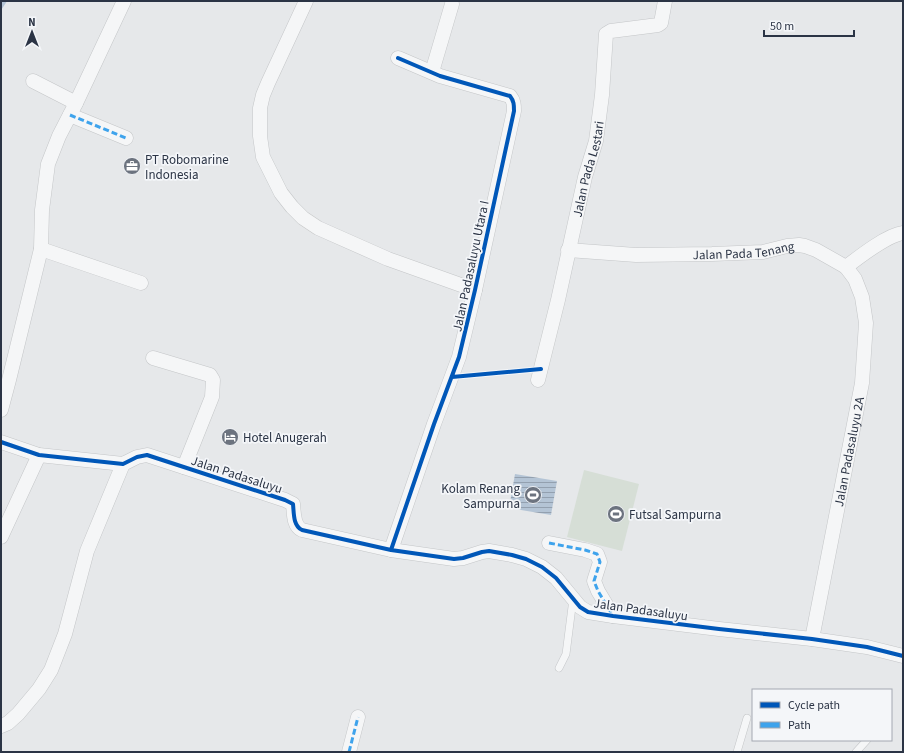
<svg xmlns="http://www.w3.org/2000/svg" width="904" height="753" font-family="'Source Sans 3',sans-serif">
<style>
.garden{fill:#d6ded6}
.water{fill:url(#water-rules)}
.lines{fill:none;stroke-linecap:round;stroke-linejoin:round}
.stream{stroke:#b4c4d5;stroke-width:3.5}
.service-casing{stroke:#c4c6c8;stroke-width:8}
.minor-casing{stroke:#c4c6c8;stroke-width:15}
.service{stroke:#f5f6f7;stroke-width:7}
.minor{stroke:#f5f6f7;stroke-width:14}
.quiet{stroke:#3ea3ec;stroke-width:3;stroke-dasharray:6 3;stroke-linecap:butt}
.cycleway-casing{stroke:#f4f6f9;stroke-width:6}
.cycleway{stroke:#0057b8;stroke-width:4}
.labels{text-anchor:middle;stroke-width:3.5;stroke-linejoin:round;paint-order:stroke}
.poi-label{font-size:13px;fill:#2b3445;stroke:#f4f6f9;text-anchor:start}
.street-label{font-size:13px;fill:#2b3445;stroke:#f4f6f9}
</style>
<defs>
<pattern id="water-rules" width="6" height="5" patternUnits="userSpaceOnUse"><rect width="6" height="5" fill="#b4c4d5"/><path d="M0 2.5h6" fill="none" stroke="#93a0af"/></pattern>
</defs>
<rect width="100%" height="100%" fill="#e6e8ea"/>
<path class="garden" d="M 584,470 L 639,484 L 622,551 L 567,537 Z"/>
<path class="water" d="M 515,474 L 557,481 L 551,515 L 509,508 Z"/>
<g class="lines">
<path class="stream" d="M 1,7 L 5,1"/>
<g class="service-casing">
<path id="service" d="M 559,668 L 566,654 L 573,599
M 737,752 L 747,718
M 856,752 L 867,740"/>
</g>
<g class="minor-casing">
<g id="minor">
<path d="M 306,1 L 268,83 L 263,95 L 260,108 L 260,136 L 263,157 L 281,193 L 292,207 L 303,218 L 318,228 L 388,259 L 475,290"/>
<path d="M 432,72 L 452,4"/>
<path d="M 33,81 L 76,103"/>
<path d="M 70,115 L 126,138"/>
<path d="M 41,249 L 141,283"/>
<path id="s1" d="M 568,250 L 636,255 L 712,254 L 763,252 L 787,246 L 799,245 L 805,246 L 816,250 L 846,267 C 859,257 887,235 903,233"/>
<path d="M 153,358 L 210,375 L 213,380 L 212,397 L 184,467"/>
<path id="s2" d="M 538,380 L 558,300 L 585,177 L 596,141 L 602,95 L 606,34 L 611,31 L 658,25 L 661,23 L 665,1"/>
<path d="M 1,410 L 9,380 L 41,249 L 42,210 L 48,164 L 59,136 L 76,103 L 124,1"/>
<path d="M 1,442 L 39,455 L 123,464 L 137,457 L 147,455 L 285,500 L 293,504 C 294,513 293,526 302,530 L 391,550 L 454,559 L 463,558 L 482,552 L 489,551 L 512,555 L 526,559 L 542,567 L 556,578 L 580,607 L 588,612 L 613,616 L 719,629 L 812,639 L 867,647 L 903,656"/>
<path d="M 1,537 L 39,455"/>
<path d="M 549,543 L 585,550 L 597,554 L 600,562 L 594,581 L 598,591 L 613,616"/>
<path d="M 391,550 L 434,424 L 459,357 L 475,290 L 514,111 C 514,105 514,101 510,96 L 440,76 L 398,58"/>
<path id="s3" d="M 812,639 L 862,383 L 866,323 L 862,297 L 855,279 L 846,267"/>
<path d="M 1,726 L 8,723 L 18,714 L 39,689 L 51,670 L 65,634 L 87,551 L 123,464"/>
<path d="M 349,752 L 358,717"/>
</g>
</g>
<use href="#service" class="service"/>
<use href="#minor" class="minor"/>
<path class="quiet" d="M 70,115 L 126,138
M 549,543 L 585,550 L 597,554 L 600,562 L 594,581 L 598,591 L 613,616
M 349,752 L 358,717"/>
<g class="cycleway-casing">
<path id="cycleway" d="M 452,377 L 541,369
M 1,442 L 39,455 L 123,464 L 137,457 L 147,455 L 285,500 L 293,504 C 294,513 293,526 302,530 L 391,550 L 454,559 L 463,558 L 482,552 L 489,551 L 512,555 L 526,559 L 542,567 L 556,578 L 580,607 L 588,612 L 613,616 L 719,629 L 812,639 L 867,647 L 903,656
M 391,550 L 434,424 L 459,357 L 475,290 L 514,111 C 514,105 514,101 510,96 L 440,76 L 398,58"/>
</g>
<use href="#cycleway" class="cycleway"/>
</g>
<defs>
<g id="office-disc" transform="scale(0.9)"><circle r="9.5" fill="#6c737f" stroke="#f4f6f9"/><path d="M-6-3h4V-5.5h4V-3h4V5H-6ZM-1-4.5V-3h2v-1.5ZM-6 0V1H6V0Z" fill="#fff"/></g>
<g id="hotel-disc" transform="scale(0.9)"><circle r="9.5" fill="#6c737f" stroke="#f4f6f9"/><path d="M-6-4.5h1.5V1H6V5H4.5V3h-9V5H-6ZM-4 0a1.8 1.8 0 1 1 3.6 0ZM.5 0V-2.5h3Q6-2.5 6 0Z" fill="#fff"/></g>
<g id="stadium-disc" transform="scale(0.9)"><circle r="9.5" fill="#6c737f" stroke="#f4f6f9"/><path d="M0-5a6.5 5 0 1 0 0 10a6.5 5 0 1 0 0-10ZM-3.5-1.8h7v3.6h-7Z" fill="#fff"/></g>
</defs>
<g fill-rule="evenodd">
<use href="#office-disc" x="132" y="166"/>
<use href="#hotel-disc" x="230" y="437"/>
<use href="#stadium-disc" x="533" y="495"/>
<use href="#stadium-disc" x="616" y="514"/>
</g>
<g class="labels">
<g class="poi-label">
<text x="145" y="164">PT Robomarine<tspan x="145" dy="15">Indonesia</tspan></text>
<text x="243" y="442">Hotel Anugerah</text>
<text x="520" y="493" text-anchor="end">Kolam Renang<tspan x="520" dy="15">Sampurna</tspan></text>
<text x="629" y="519">Futsal Sampurna</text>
</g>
<g class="street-label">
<text dy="5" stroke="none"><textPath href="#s2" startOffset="217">Jalan Pada Lestari</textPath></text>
<text dy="5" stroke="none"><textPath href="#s1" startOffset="176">Jalan Pada Tenang</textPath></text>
<text transform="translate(470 266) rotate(-78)" y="5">Jalan Padasaluyu Utara I</text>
<text dy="5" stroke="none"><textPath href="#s3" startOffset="191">Jalan Padasaluyu 2A</textPath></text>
<text transform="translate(237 474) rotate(18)" y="5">Jalan Padasaluyu</text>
<text transform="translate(641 609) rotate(8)" y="5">Jalan Padasaluyu</text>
</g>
</g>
<rect width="904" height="753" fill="none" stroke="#2b3445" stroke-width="4"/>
<rect x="752" y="689" width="140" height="52" fill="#f4f6f9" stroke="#a4a8b1"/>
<rect x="760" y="702" width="20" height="6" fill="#0057b8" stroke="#a4a8b1"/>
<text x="788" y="709" font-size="12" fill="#2b3445">Cycle path</text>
<rect x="760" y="722" width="20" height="6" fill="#3ea3ec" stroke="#a4a8b1"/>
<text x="788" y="729" font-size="12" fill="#2b3445">Path</text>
<g transform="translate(32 32)" stroke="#f4f6f9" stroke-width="3" paint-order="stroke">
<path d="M0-3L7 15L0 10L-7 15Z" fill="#2b3445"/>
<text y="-6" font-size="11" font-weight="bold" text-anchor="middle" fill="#2b3445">N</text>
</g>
<path d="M764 30v6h90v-6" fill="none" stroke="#2b3445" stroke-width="2"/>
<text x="770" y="30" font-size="12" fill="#2b3445" stroke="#f4f6f9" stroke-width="3" paint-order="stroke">50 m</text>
</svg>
